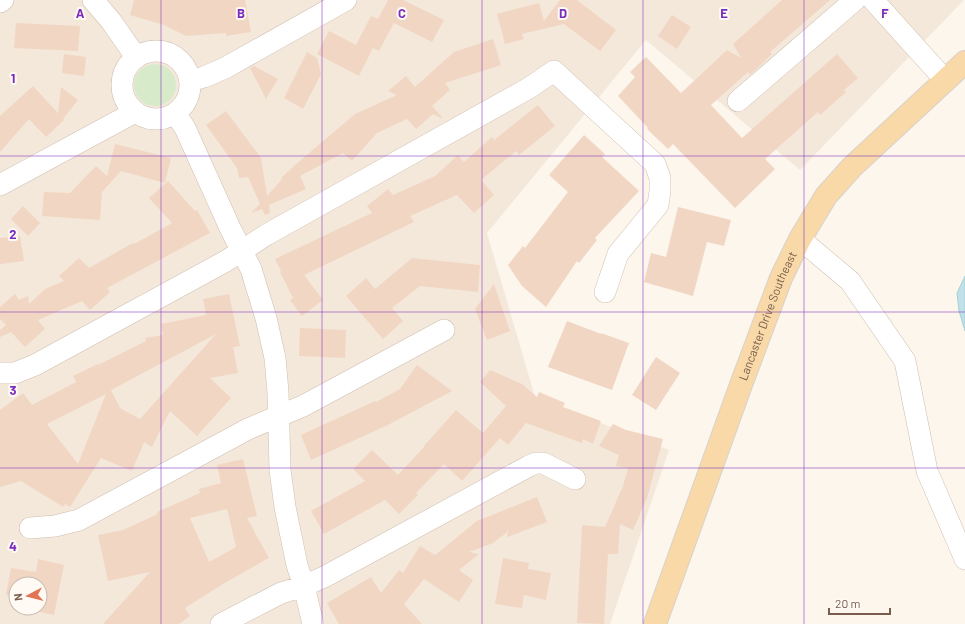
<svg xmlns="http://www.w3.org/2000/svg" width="965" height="624" font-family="Barlow,sans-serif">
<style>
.residential{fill:#f4e8da;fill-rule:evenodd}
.green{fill:#d7ebca}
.water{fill:#c0e1e7;stroke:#a6d1d8}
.building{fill:#f1d6c4;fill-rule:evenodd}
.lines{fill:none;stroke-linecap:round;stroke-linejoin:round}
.minor-casing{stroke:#cfbeb0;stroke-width:22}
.major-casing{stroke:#d9d2cd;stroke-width:24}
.minor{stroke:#fff;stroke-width:21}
.major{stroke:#f8d9a7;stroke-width:22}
.grid{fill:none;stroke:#7b2cbf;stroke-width:1;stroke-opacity:0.55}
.labels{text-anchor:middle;stroke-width:4;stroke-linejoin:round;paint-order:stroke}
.street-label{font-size:12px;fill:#785d4e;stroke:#fffaf3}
.grid-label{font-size:13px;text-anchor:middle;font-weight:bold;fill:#7b2cbf;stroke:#fffaf3;stroke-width:4;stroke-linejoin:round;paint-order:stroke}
</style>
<rect width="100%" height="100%" fill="#fcf6ec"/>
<path class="residential" d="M 0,0 L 964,0 L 800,170 L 646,40 L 487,233 L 535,397 L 669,450 L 610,624 L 0,624 ZM 16,584 L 40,584 L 40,608 L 16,608 Z"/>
<path class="green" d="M134 85a21 21 0 1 1 42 0a21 21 0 1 1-42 0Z"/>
<path class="water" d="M 965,276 L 965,331 L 959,311 L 957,293 Z"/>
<path class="building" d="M 134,0 L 245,0 L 251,32 L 226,36 L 226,33 L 186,36 L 164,25 L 130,15 Z
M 388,0 L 403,0 L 444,20 L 432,42 L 394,23 L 379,51 L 373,48 L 359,76 L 317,54 L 329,31 L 356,45 L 371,16 L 378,19 Z
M 560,0 L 577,0 L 616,30 L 600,51 L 564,24 L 522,34 L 524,39 L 505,44 L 497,14 L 539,3 L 544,21 Z
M 782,0 L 830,0 L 770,52 L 772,54 L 750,75 L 748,72 L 711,105 L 742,138 L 837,54 L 858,78 L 844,90 L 846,92 L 820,115 L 818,112 L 765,159 L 775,169 L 735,208 L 673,144 L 668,149 L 647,129 L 648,128 L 618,96 L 635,77 L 630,72 L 646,57 L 681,93 L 727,50 L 741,58 L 733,44 Z
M 672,15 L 691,27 L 677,49 L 658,36 Z
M 16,23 L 80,26 L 78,51 L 14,48 Z
M 493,39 L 501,65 L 445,83 L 450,90 L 432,106 L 442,117 L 441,118 L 433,114 L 416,129 L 407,119 L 377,133 L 352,161 L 343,153 L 300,176 L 306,189 L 269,205 L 270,213 L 265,215 L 262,209 L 251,213 L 260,204 L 248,177 L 239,178 L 237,168 L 206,125 L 226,111 L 261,158 L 267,196 L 282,179 L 281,178 L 295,165 L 355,114 L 397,95 L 388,91 L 406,76 L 415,87 L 454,52 Z
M 307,52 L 317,58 L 321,74 L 303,109 L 284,98 Z
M 64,54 L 86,57 L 84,76 L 62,73 Z
M 254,66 L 278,79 L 266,99 L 250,68 Z
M 33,86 L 58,113 L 61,87 L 78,100 L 63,119 L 64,120 L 46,137 L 29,119 L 0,152 L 0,116 Z
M 538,105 L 555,126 L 519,155 L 516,151 L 481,180 L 494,195 L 474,213 L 457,195 L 410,216 L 414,222 L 304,275 L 323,300 L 302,316 L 290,300 L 293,298 L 280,272 L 281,271 L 275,259 L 372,213 L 367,206 L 388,189 L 393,195 L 435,176 L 458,155 L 464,162 L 492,137 L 494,140 Z
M 584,135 L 605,154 L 602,157 L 639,191 L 595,238 L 597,240 L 579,263 L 577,261 L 546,307 L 522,286 L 508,265 L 523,246 L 525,248 L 568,192 L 549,175 Z
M 115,144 L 171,158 L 165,183 L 121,171 L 102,192 L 100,220 L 42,216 L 44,192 L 70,193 L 96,166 L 107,176 Z
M 168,181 L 195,211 L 197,210 L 210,233 L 107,288 L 110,292 L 90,310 L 82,301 L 38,320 L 45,329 L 25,347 L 11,332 L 0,337 L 0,330 L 6,325 L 0,319 L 0,307 L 15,294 L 19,300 L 28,296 L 29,304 L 45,289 L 64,281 L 59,276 L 79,258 L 89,268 L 131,244 L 136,243 L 172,223 L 149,198 Z
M 23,206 L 40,223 L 28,236 L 11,219 Z
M 678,207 L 731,220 L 724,246 L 707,242 L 693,296 L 644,282 L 651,253 L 666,257 Z
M 20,236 L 24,261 L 0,264 L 0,238 Z
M 412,258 L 480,265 L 478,292 L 420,286 L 392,308 L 403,321 L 383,339 L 346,296 L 366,278 L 375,289 Z
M 494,284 L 510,331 L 487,340 L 475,309 Z
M 229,294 L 240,346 L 233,347 L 238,373 L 210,378 L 231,398 L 197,436 L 170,411 L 152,447 L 144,442 L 132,471 L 101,458 L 70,507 L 65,504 L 63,507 L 21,481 L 0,487 L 0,410 L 23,393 L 32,405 L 76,382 L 73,376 L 98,364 L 98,365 L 146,341 L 145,338 L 163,335 L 161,324 L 206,315 L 203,299 ZM 216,334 L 140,419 L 120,408 L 111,390 ZM 106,394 L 78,464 L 47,424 Z
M 567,321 L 601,334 L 601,333 L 629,343 L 612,390 L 548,367 Z
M 300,328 L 346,330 L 345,358 L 299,356 Z
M 656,357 L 680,373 L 656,410 L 632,395 Z
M 417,365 L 452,391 L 388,425 L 311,460 L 301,435 L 375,401 L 376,402 L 400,389 Z
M 490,370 L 522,384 L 537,397 L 539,392 L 565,403 L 563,407 L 601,421 L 593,444 L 583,439 L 582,443 L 526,423 L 508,445 L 500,438 L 462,481 L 444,464 L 416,493 L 418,495 L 399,514 L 385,500 L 324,534 L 311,511 L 365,481 L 353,469 L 372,450 L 398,475 L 424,447 L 424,446 L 456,410 L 483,433 L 506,406 L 480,382 Z
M 613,424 L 626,430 L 663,439 L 647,498 L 633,530 L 620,524 L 618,554 L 608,554 L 604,624 L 577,623 L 582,525 L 605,527 L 623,486 L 628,468 L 616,466 L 619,455 L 599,446 Z
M 243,459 L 257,516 L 247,518 L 269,558 L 223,584 L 185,608 L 190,616 L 179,624 L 103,624 L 150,572 L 108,581 L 98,535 L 123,530 L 158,514 L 157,512 L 200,493 L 199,489 L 221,483 L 217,465 ZM 227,509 L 236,547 L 209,562 L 190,518 Z
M 537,497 L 547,522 L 507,537 L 508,529 L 506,533 L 493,543 L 469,552 L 479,554 L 459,570 L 473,580 L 459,602 L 424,579 L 404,604 L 422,624 L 339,624 L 327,603 L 371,577 L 381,593 L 399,570 L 403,573 L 420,546 L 435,555 L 477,521 Z
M 503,558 L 529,563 L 528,569 L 551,573 L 546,600 L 524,595 L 522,608 L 495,604 Z
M 38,559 L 64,565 L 54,615 L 21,608 L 40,608 L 40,584 L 16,584 L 16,596 L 6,595 L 11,568 L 36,572 Z"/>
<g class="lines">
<g class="minor-casing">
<path id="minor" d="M 93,0 L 111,21 L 136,57
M 873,0 L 945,80
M 0,2 L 3,0
M122 85a34 34 0 1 1 68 0a34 34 0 1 1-68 0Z
M 190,81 L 204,77 L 225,68 L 346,0
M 738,101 L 855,0
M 175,113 L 185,128 L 230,228 L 251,269 L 266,318 L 275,358 L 278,392 L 280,470 L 285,507 L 297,565 L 304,586 L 313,624
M 0,185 L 135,112
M 800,239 L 850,281 L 905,361 L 927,471 L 965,559
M 0,373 L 15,373 L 35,365 L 226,261 L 266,235 L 529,88 L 554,71 L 655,164 L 660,178 L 660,191 L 658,205 L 618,254 L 605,292
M 30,528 L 55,526 L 79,520 L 248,429 L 303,406 L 444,330
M 221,624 L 281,593 L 304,586 L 326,576 L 529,466 L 536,463 L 543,463 L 575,479"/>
</g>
<g class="major-casing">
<g id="major">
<path id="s1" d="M 655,624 L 742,382 L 781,278 L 800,239 L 826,196 L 852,167 L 965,62"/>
</g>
</g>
<use href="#minor" class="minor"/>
<use href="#major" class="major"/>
</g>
<path class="grid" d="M 161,0 L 161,624M 322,0 L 322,624M 482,0 L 482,624M 643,0 L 643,624M 804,0 L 804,624M 0,156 L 965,156M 0,312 L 965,312M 0,468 L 965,468"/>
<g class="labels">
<g class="street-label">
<text dy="4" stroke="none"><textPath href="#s1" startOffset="328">Lancaster Drive Southeast</textPath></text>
</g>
</g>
<g class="grid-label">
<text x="80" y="18">A</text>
<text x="241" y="18">B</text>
<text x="402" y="18">C</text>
<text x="563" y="18">D</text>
<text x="724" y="18">E</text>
<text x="885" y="18">F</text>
<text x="13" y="83">1</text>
<text x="13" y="239">2</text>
<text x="13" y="395">3</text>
<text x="13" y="551">4</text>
</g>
<g transform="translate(28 596) rotate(263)"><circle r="19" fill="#fffaf3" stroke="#c9bbb1"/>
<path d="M0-3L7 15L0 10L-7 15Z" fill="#e27355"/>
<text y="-6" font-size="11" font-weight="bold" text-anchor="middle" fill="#785d4e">N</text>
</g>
<path d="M829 608v6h61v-6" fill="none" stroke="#785d4e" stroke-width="2"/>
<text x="835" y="608" font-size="12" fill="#785d4e" stroke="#fffaf3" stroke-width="3" paint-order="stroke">20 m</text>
</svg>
